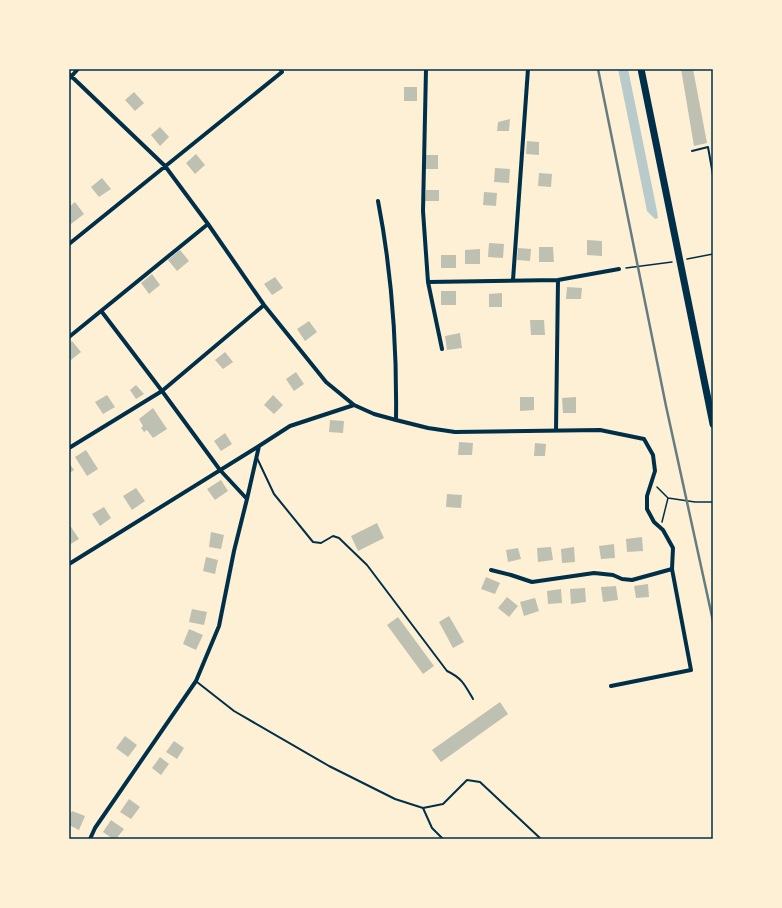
<svg xmlns="http://www.w3.org/2000/svg" width="782" height="908" font-family="'Source Serif 4',serif">
<style>
.green{fill:#b9caca}
.building{fill:#bec0b2}
.lines{fill:none;stroke-linecap:round;stroke-linejoin:round}
.path{stroke:#003049;stroke-width:1.5}
.service{stroke:#003049;stroke-width:2}
.minor{stroke:#003049;stroke-width:4}
.primary{stroke:#003049;stroke-width:7}
.rail{stroke:#657d81;stroke-width:2.5}
.neatline{fill:none;stroke:#003049;stroke-width:1.5}
</style>
<rect width="100%" height="100%" fill="#fdf0d5"/>
<path class="green" d="M 618,69 L 628,69 L 657,211 L 658,218 L 655,219 L 647,211 Z"/>
<path class="building" d="M 681,69 L 693,69 L 707,143 L 694,146 Z
M 404,87 L 417,87 L 417,101 L 404,101 Z
M 134,92 L 144,103 L 135,111 L 125,100 Z
M 510,119 L 509,131 L 497,131 L 498,122 Z
M 160,127 L 169,137 L 160,146 L 151,135 Z
M 527,141 L 539,142 L 539,155 L 526,154 Z
M 196,154 L 205,165 L 195,174 L 186,163 Z
M 425,155 L 438,155 L 438,169 L 425,169 Z
M 495,168 L 510,169 L 509,183 L 494,182 Z
M 539,173 L 552,174 L 551,187 L 538,186 Z
M 102,178 L 111,189 L 99,197 L 91,187 Z
M 426,190 L 439,190 L 439,201 L 425,201 Z
M 484,192 L 497,193 L 496,206 L 483,205 Z
M 75,202 L 84,214 L 71,224 L 69,221 L 69,207 Z
M 587,240 L 602,241 L 602,256 L 587,255 Z
M 489,243 L 504,244 L 503,258 L 488,257 Z
M 539,247 L 553,247 L 554,262 L 539,262 Z
M 518,248 L 531,249 L 530,261 L 517,260 Z
M 480,249 L 480,264 L 465,264 L 465,250 Z
M 180,250 L 189,261 L 177,271 L 168,260 Z
M 441,255 L 456,255 L 456,268 L 441,268 Z
M 152,274 L 160,285 L 149,294 L 141,283 Z
M 275,277 L 283,288 L 272,295 L 264,284 Z
M 567,287 L 582,288 L 581,299 L 566,299 Z
M 441,291 L 456,291 L 456,305 L 441,305 Z
M 502,293 L 502,307 L 489,307 L 489,294 Z
M 530,320 L 544,320 L 545,335 L 531,335 Z
M 309,321 L 317,332 L 305,341 L 297,329 Z
M 460,333 L 462,348 L 447,350 L 445,336 Z
M 72,341 L 81,352 L 71,360 L 69,358 L 69,344 Z
M 225,352 L 233,362 L 223,369 L 215,360 Z
M 296,372 L 304,384 L 294,391 L 286,379 Z
M 136,385 L 144,394 L 136,399 L 130,390 Z
M 107,395 L 115,407 L 103,414 L 95,402 Z
M 273,395 L 283,405 L 274,414 L 264,405 Z
M 520,397 L 534,397 L 534,410 L 520,411 Z
M 576,397 L 576,413 L 563,413 L 562,398 Z
M 153,408 L 167,429 L 153,438 L 147,430 L 144,432 L 141,428 L 143,426 L 139,419 Z
M 330,420 L 344,421 L 343,433 L 329,432 Z
M 225,433 L 232,444 L 221,451 L 214,441 Z
M 459,442 L 473,443 L 472,455 L 458,455 Z
M 535,443 L 546,444 L 545,456 L 534,456 Z
M 86,450 L 98,469 L 87,476 L 75,457 Z
M 69,463 L 74,470 L 69,473 Z
M 221,480 L 228,491 L 215,500 L 207,489 Z
M 136,488 L 145,501 L 132,510 L 123,496 Z
M 447,494 L 462,495 L 461,508 L 446,507 Z
M 104,507 L 111,518 L 100,526 L 92,514 Z
M 377,523 L 384,538 L 358,551 L 351,536 Z
M 71,527 L 79,539 L 69,545 L 69,528 Z
M 211,532 L 224,535 L 221,549 L 209,547 Z
M 642,537 L 643,551 L 627,552 L 626,539 Z
M 614,544 L 615,558 L 601,559 L 599,546 Z
M 551,547 L 553,560 L 538,562 L 537,548 Z
M 574,547 L 575,562 L 562,563 L 561,549 Z
M 518,548 L 521,559 L 508,562 L 506,550 Z
M 206,557 L 218,560 L 215,574 L 203,571 Z
M 486,577 L 500,583 L 495,594 L 481,589 Z
M 648,584 L 649,597 L 636,598 L 634,586 Z
M 616,586 L 618,600 L 603,602 L 601,587 Z
M 585,588 L 586,602 L 571,604 L 570,589 Z
M 561,589 L 562,603 L 548,604 L 547,591 Z
M 507,597 L 518,606 L 509,617 L 498,608 Z
M 535,598 L 539,611 L 524,616 L 520,602 Z
M 192,609 L 207,612 L 204,625 L 189,622 Z
M 449,616 L 464,642 L 453,648 L 439,622 Z
M 398,617 L 434,666 L 423,674 L 387,625 Z
M 189,629 L 203,635 L 196,650 L 183,644 Z
M 500,702 L 508,714 L 441,762 L 432,750 Z
M 125,736 L 137,745 L 128,757 L 116,748 Z
M 174,741 L 184,748 L 177,759 L 166,752 Z
M 160,757 L 169,764 L 161,775 L 152,768 Z
M 129,799 L 140,807 L 131,819 L 120,812 Z
M 72,811 L 85,816 L 79,830 L 69,825 L 69,816 Z
M 111,820 L 124,829 L 116,839 L 113,839 L 103,832 Z"/>
<g class="lines">
<path class="path" d="M 687,259 L 713,254
M 626,268 L 672,262
M 657,487 L 668,498 L 695,502 L 713,502
M 662,522 L 668,498"/>
<path class="service" d="M 692,151 L 708,147 L 713,175
M 257,458 L 274,494 L 313,542 L 321,543 L 333,536 L 339,538 L 367,565 L 447,671 C 462,678 465,685 473,699
M 197,682 L 234,711 L 329,766 L 395,799 L 423,808 L 443,804 L 467,780 L 480,782 L 541,839
M 423,808 L 432,828 L 443,839"/>
<path class="minor" d="M 426,69 L 423,211 L 428,282 L 442,349
M 69,74 L 165,166 L 208,224 L 264,305 L 326,382 L 354,405 L 374,414 L 396,420 L 428,428 L 455,432 L 600,430 L 644,439 L 653,455 L 655,471 L 647,496 L 647,509 L 654,522 L 663,530 L 673,548 L 672,569 L 691,670 L 611,686
M 69,79 L 78,69
M 378,201 C 392,273 397,347 396,420
M 69,244 L 282,72 L 280,69
M 513,280 L 528,69
M 428,282 L 558,280 L 619,269
M 102,312 L 162,391 L 220,470 L 247,499
M 69,337 L 208,224
M 556,430 L 558,280
M 69,448 L 162,391 L 264,305
M 69,564 L 259,446
M 491,570 L 511,575 L 532,582 L 594,573 L 613,575 L 622,579 L 632,580 L 672,569
M 90,839 L 95,828 L 196,681 L 219,626 L 234,551 L 247,499 L 259,446 L 290,426 L 354,405"/>
<path class="primary" d="M 641,69 L 713,424"/>
<path class="rail" d="M 598,69 L 666,406 L 713,621"/>
</g>
<rect width="782" height="908" fill="none" stroke="#fdf0d5" stroke-width="140"/>
<rect x="70" y="70" width="642" height="768" class="neatline"/>
</svg>
